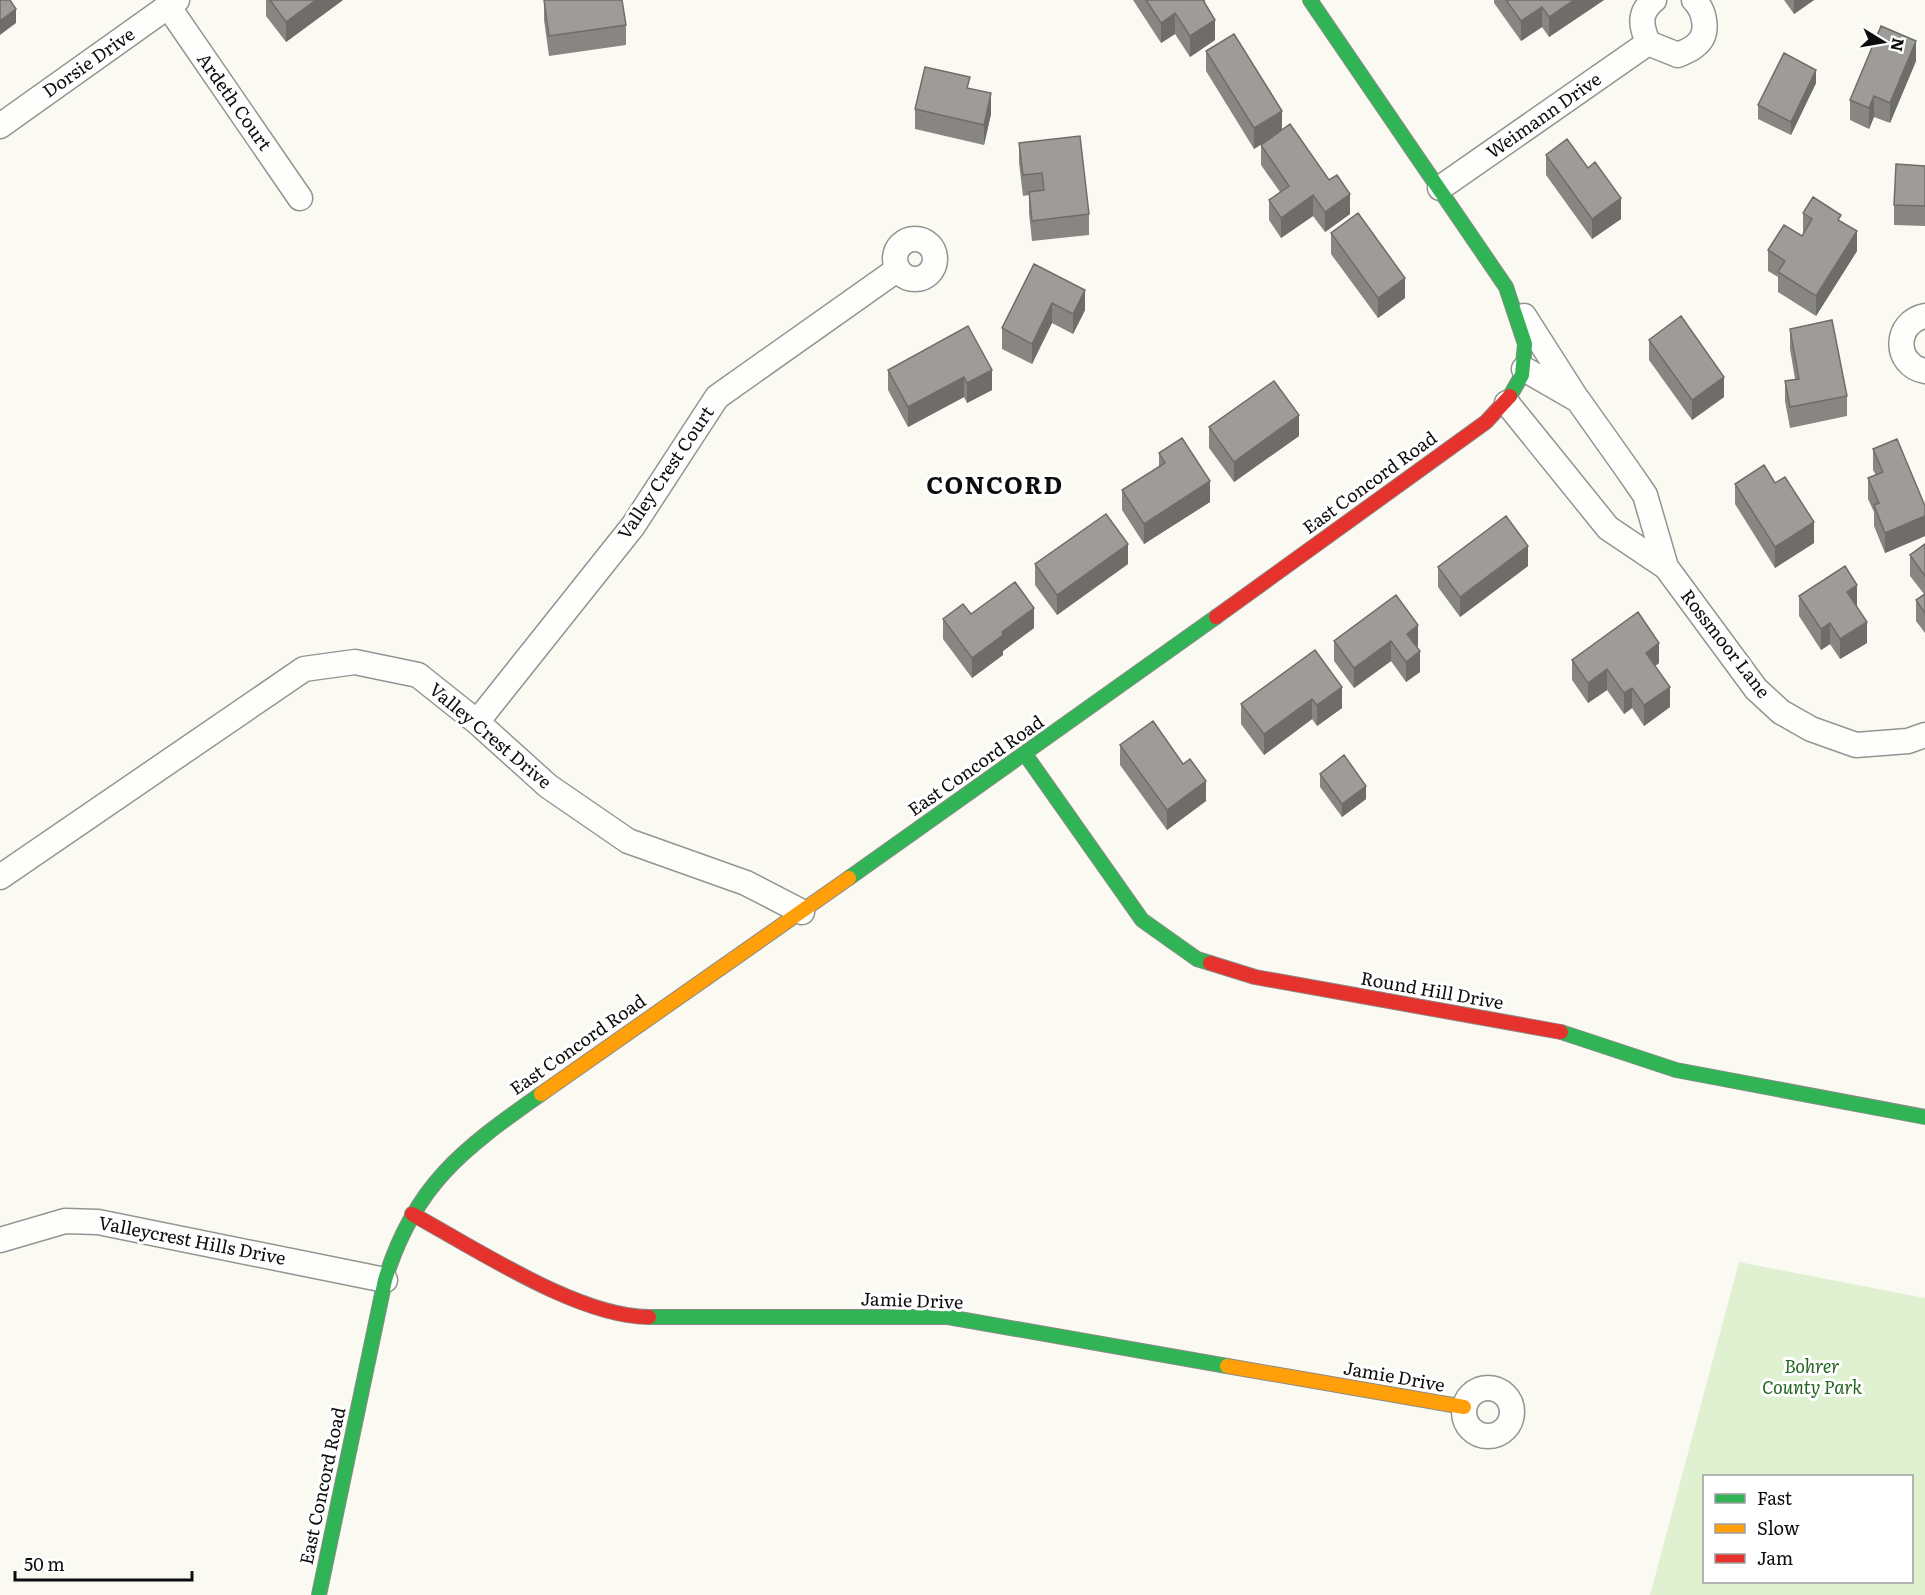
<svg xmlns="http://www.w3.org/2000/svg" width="1925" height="1595" font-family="Literata,serif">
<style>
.green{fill:#e0f1d2;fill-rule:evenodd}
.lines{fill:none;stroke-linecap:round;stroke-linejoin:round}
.street-casing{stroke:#949490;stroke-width:27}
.fast-casing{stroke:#8b8a87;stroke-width:16}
.slow-casing{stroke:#8b8a87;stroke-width:16}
.jam-casing{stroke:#8b8a87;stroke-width:16}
.street{stroke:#fefefd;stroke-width:24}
.fast{stroke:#30b455;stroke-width:14}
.slow{stroke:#ff9f0a;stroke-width:14}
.jam{stroke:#e5322d;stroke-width:14}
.wall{fill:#888683}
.shaded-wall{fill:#6f6d6a}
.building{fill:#9e9c98;stroke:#6f6d6a;stroke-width:1.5}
.labels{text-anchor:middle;stroke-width:6;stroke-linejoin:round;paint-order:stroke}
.street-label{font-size:18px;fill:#0d0d0d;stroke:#fff}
.park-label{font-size:18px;font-style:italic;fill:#22641e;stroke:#fff}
.district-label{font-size:24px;font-weight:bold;letter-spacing:1.5px;fill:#0d0d0d;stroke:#fff}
</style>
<rect width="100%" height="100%" fill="#fbfaf2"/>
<path class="green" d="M 1739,1262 L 1925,1298 L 1925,1595 L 1650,1595 ZM 1704,1476 L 1912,1476 L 1912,1582 L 1704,1582 Z"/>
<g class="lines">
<g class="street-casing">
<path id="street" d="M 1654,0 C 1638,13 1641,26 1648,43 L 1678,55 C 1684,52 1691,50 1696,45 C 1710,34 1705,11 1694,0
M 168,6 L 300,198
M 0,126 L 177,0
M 1440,188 L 1648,43
M895 259a20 20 0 1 1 40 0a20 20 0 1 1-40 0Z
M 1524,316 L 1575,396
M 1925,316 C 1894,322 1893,365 1925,371
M 1524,369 L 1578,400 L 1627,469 L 1645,495 L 1666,567
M 1507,403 L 1608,528 L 1666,567 L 1756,689 L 1781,712 L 1811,729 L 1856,745 L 1908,741 L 1925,735
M 477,722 L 633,526 L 717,397 L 898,269
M 0,877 L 304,669 L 355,662 L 418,675 L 477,722 L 548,786 L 628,841 L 746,883 L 802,912
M 0,1240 L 65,1221 L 98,1222 L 385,1280
M1464 1412a24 24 0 1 1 48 0a24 24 0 1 1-48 0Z"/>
</g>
<g class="fast-casing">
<path id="fast" d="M 1310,0 L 1506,287 L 1525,344 L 1522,375 L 1510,396
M 1025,754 L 1142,920 L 1197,959 L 1210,963
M 849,878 L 1216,617
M 1561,1032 L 1676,1070 L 1925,1117
M 649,1317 L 948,1317 L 1227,1366
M 319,1595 L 385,1280 C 414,1185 463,1149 541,1094"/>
</g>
<g class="slow-casing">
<path id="slow" d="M 541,1094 L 849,878
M 1227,1366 L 1464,1407"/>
</g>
<g class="jam-casing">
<path id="jam" d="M 1216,617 L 1486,422 L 1510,396
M 1210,963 L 1255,977 L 1561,1032
M 412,1214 C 475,1248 578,1317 649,1317"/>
</g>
<use href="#street" class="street"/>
<use href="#fast" class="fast"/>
<use href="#slow" class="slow"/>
<use href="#jam" class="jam"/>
</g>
<path class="wall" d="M 266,0 L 343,0 L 286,42 L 266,16 Z
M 544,0 L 626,25 L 626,45 L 549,56 L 544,20 Z
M 1133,0 L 1205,0 L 1205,4 L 1215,40 L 1190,57 L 1175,34 L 1161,43 Z
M 1494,0 L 1604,0 L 1549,37 L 1542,27 L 1521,41 L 1494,3 Z
M 1784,0 L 1814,0 L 1794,14 Z
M 1206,51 L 1282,130 L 1350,214 L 1325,232 L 1313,216 L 1281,238 L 1269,220 L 1269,200 L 1280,192 L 1261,165 L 1261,145 L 1269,139 L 1254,149 L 1206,71 Z
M 1916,61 L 1890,123 L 1874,117 L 1869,129 L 1850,120 L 1850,100 Z
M 1816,83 L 1791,135 L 1758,119 L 1758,105 Z
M 970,89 L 991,114 L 984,145 L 915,129 L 915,109 Z
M 1019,143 L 1089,214 L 1089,235 L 1032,241 L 1029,213 L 1029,195 L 1023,196 L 1019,163 Z
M 1546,155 L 1621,219 L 1592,239 L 1546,175 Z
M 1925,166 L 1925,226 L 1894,225 L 1894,205 Z
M 1803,213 L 1841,222 L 1857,251 L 1816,316 L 1778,292 L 1778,277 L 1768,271 L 1768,250 L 1802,236 L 1803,234 Z
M 1331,233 L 1405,298 L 1378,318 L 1331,254 Z
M 1034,264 L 1085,310 L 1073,334 L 1052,323 L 1032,364 L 1002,349 L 1002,328 Z
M 968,326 L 992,390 L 967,403 L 964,397 L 908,427 L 888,390 L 888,370 Z
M 1790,329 L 1847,396 L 1847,416 L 1790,428 L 1785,401 L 1785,381 L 1795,379 L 1790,349 Z
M 1649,340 L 1724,397 L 1692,420 L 1649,360 Z
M 1209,427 L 1299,436 L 1234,482 L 1209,448 Z
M 1873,449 L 1925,506 L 1925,536 L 1885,553 L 1874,526 L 1874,512 L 1868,499 L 1868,478 L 1876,475 L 1873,470 Z
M 1159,453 L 1210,502 L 1144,544 L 1122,510 L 1122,490 L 1159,467 Z
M 1775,483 L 1814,543 L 1775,568 L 1735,504 L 1735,484 Z
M 1925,544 L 1925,633 L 1916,621 L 1916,600 L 1924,594 L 1910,576 L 1910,555 Z
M 1035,564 L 1128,564 L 1057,615 L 1035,585 Z
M 1528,566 L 1460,617 L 1438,587 L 1438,567 Z
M 1396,595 L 1418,646 L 1416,647 L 1420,672 L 1406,682 L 1391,661 L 1354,688 L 1334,661 L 1334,641 Z
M 1799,596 L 1857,606 L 1867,643 L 1840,659 L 1830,644 L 1821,650 L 1799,616 Z
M 971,614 L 1034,628 L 1003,651 L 1003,655 L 972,678 L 943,639 L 943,619 Z
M 1315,650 L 1342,708 L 1317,726 L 1312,719 L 1264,755 L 1241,724 L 1241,704 Z
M 1572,660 L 1659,663 L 1655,666 L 1670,707 L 1644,726 L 1632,708 L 1624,714 L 1607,690 L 1588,703 L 1572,680 Z
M 1120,745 L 1183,764 L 1206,801 L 1167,830 L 1120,765 Z
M 1320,774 L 1366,799 L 1342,817 L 1320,787 Z"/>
<path class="shaded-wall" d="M 316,0 L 343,0 L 286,42 L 286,22 Z
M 1574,0 L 1604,0 L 1549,37 L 1549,17 Z
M 1794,0 L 1814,0 L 1794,14 Z
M 1542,7 L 1542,27 L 1521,41 L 1521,21 Z
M 16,9 L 16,23 L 0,35 L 0,21 Z
M 1175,13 L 1175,34 L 1161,43 L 1161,23 Z
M 1215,20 L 1215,40 L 1190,57 L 1190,36 Z
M 1916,41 L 1916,61 L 1890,123 L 1890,103 Z
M 1816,70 L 1816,83 L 1791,135 L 1791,122 Z
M 991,93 L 991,114 L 984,145 L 984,125 Z
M 1874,96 L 1874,117 L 1869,129 L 1869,108 Z
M 1282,111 L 1282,131 L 1254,149 L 1254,128 Z
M 1350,194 L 1350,214 L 1325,232 L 1325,212 Z
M 1313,195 L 1313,216 L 1281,238 L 1281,218 Z
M 1621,198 L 1621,219 L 1592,239 L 1592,219 Z
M 1857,231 L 1857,251 L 1816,316 L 1816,296 Z
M 1405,278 L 1405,298 L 1378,318 L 1378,298 Z
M 1085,290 L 1085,310 L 1073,334 L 1073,314 Z
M 1052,303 L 1052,323 L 1032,364 L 1032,344 Z
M 992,370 L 992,390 L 967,403 L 967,383 Z
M 964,377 L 964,397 L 908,427 L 908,407 Z
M 1724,377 L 1724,397 L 1692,420 L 1692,400 Z
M 1299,415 L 1299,436 L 1234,482 L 1234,462 Z
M 1210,481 L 1210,502 L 1144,544 L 1144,524 Z
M 1925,516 L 1925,536 L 1885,553 L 1885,533 Z
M 1814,522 L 1814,543 L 1775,568 L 1775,547 Z
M 1128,544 L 1128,564 L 1057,615 L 1057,595 Z
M 1528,546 L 1528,566 L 1460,617 L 1460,597 Z
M 1857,585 L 1857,606 L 1847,612 L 1847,592 Z
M 1034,608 L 1034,628 L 1003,651 L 1003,655 L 972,678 L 972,658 L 1002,632 Z
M 1867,622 L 1867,643 L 1840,659 L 1840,639 Z
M 1830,623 L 1830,644 L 1821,650 L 1821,629 Z
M 1418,625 L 1418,646 L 1407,654 L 1407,634 Z
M 1391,641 L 1391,661 L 1354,688 L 1354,668 Z
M 1659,643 L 1659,663 L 1646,673 L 1646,653 Z
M 1420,651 L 1420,672 L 1406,682 L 1406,662 Z
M 1607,669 L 1607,690 L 1588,703 L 1588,683 Z
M 1342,687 L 1342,708 L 1317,726 L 1317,705 Z
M 1670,687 L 1670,707 L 1644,726 L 1644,705 Z
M 1632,688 L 1632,708 L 1624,714 L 1624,693 Z
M 1312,699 L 1312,719 L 1264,755 L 1264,734 Z
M 1206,781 L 1206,801 L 1167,830 L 1167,810 Z
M 1366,786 L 1366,799 L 1342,817 L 1342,804 Z"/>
<path class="building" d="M 0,0 L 10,0 L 16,9 L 0,21 Z
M 270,0 L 316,0 L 286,22 Z
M 544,0 L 622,0 L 626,25 L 549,36 Z
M 1146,0 L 1203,0 L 1215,20 L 1190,36 L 1175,13 L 1161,23 Z
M 1506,0 L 1574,0 L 1549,17 L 1542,7 L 1521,21 Z
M 1881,26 L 1916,41 L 1890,103 L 1874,96 L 1869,108 L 1850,100 Z
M 1234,34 L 1282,111 L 1254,128 L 1206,51 Z
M 1784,53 L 1816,70 L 1791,122 L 1758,105 Z
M 925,67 L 970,77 L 967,88 L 991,93 L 984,125 L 915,109 Z
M 1290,124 L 1329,180 L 1337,175 L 1350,194 L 1325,212 L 1313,195 L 1281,218 L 1269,200 L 1289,186 L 1261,145 Z
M 1080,136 L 1089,214 L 1032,221 L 1029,192 L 1044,190 L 1042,173 L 1023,175 L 1019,143 Z
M 1567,139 L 1588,168 L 1595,162 L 1621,198 L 1592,219 L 1546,155 Z
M 1896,164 L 1925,166 L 1925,206 L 1894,205 Z
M 1813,197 L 1841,215 L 1838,220 L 1857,231 L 1816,296 L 1778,272 L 1785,261 L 1768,250 L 1784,225 L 1802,236 L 1812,219 L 1803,213 Z
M 1358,213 L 1405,278 L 1378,298 L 1331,233 Z
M 1034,264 L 1085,290 L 1073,314 L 1052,303 L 1032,344 L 1002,328 Z
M 1681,316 L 1724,377 L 1692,400 L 1649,340 Z
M 1832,320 L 1847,396 L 1790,407 L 1785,381 L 1799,379 L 1790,329 Z
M 968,326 L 992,370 L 967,383 L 964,377 L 908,407 L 888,370 Z
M 1274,381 L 1299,415 L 1234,462 L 1209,427 Z
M 1182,438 L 1210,481 L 1144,524 L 1122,490 L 1165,463 L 1159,453 Z
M 1897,439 L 1925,506 L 1925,516 L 1885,533 L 1874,505 L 1879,503 L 1868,478 L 1883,472 L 1873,449 Z
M 1764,465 L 1775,483 L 1785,477 L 1814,522 L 1775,547 L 1735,484 Z
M 1106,514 L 1128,544 L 1057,595 L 1035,564 Z
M 1506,516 L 1528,546 L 1460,597 L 1438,567 Z
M 1925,544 L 1925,576 L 1910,555 Z
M 1845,566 L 1857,585 L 1847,592 L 1867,622 L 1840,639 L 1830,623 L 1821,629 L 1799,596 Z
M 1015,582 L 1034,608 L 1002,632 L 1003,635 L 972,658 L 943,619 L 963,604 L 971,614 Z
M 1925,594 L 1925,613 L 1916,600 Z
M 1396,595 L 1418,625 L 1407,634 L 1420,651 L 1406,662 L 1391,641 L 1354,668 L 1334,641 Z
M 1638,612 L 1659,643 L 1646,653 L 1670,687 L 1644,705 L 1632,688 L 1624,693 L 1607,669 L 1588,683 L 1572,660 Z
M 1315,650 L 1342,687 L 1317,705 L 1312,699 L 1264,734 L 1241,704 Z
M 1153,721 L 1183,764 L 1190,759 L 1206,781 L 1167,810 L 1120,745 Z
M 1344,755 L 1366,786 L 1342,804 L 1320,774 Z"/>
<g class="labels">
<g class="street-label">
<text transform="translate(89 63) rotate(-35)" y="6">Dorsie Drive</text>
<text transform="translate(234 102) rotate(55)" y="6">Ardeth Court</text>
<text transform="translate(1544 116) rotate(-35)" y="6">Weimann Drive</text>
<text transform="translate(666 473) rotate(-56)" y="6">Valley Crest Court</text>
<text transform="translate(1370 483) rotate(-36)" y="6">East Concord Road</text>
<text transform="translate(1725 644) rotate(52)" y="6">Rossmoor Lane</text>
<text transform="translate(490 736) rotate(40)" y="6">Valley Crest Drive</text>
<text transform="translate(976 766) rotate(-35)" y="6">East Concord Road</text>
<text transform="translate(1432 991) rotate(10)" y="6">Round Hill Drive</text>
<text transform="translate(578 1045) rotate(-35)" y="6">East Concord Road</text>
<text transform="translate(192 1241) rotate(11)" y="6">Valleycrest Hills Drive</text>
<text transform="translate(912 1301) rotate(2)" y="6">Jamie Drive</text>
<text transform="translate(1394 1377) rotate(10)" y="6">Jamie Drive</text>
<text transform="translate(323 1486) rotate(-78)" y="6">East Concord Road</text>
</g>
<g class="park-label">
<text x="1812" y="1373">Bohrer<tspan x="1812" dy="21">County Park</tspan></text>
</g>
<g class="district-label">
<text x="995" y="494">CONCORD</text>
</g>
</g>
<rect x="1703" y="1475" width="210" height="108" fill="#ffffff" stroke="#9e9e9e" stroke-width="1.5"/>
<rect x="1715" y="1494" width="30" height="9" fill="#30b455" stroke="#9e9e9e" stroke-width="1.5"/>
<text x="1757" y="1505" font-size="18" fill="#0d0d0d">Fast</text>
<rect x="1715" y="1524" width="30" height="9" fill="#ff9f0a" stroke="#9e9e9e" stroke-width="1.5"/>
<text x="1757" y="1535" font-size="18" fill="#0d0d0d">Slow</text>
<rect x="1715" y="1554" width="30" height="9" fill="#e5322d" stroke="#9e9e9e" stroke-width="1.5"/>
<text x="1757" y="1565" font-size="18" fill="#0d0d0d">Jam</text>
<g transform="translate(1883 42) rotate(101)" stroke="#ffffff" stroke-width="4.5" paint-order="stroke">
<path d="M0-4.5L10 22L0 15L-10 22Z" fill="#0d0d0d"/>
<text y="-9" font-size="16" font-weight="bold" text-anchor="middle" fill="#0d0d0d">N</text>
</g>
<path d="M15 1571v9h177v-9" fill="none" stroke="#0d0d0d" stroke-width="3"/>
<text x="24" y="1571" font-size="18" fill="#0d0d0d" stroke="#ffffff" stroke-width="4.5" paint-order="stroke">50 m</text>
</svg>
